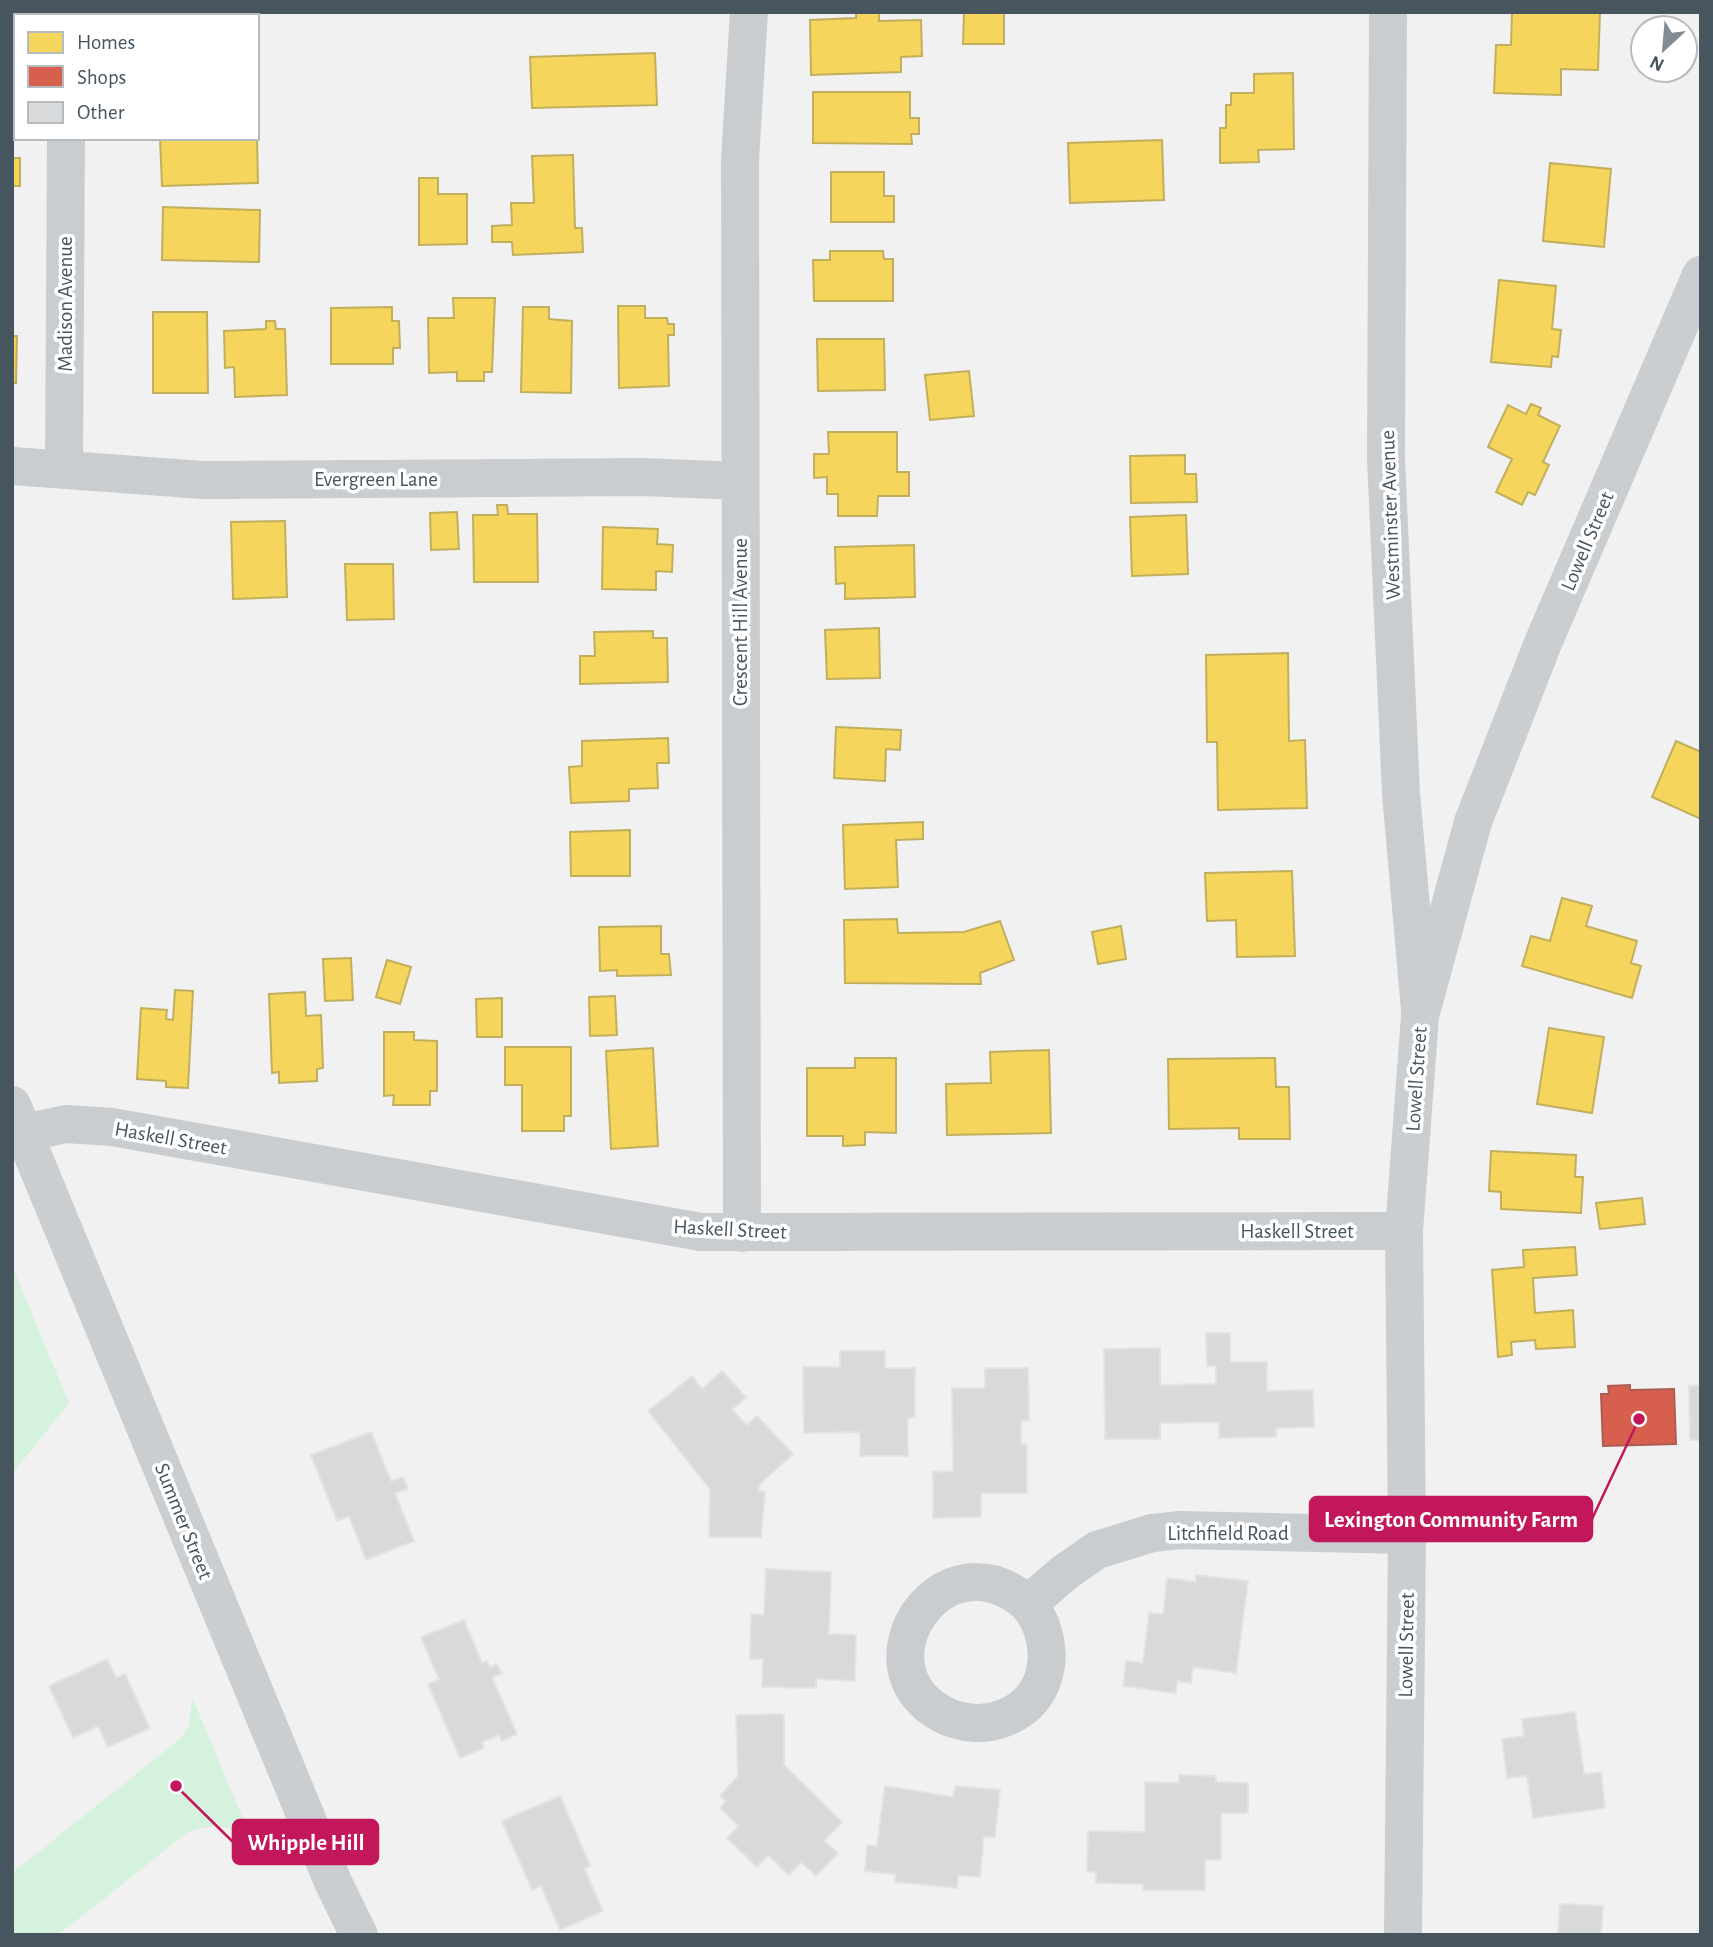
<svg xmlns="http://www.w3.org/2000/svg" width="1713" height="1947" font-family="'Alegreya Sans',sans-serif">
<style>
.green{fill:#d5f2de}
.homes{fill:#f6d55c;stroke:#c2af5d;stroke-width:2}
.shops{fill:#d6604d;stroke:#ab5d52;stroke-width:2}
.building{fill:#d8d9da;stroke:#e3e3e4;stroke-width:2}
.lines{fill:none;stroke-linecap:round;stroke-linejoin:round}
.street{stroke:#cacdd0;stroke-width:38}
.secondary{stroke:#cbced1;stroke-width:38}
.labels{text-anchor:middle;stroke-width:7;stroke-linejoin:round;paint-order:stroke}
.street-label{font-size:21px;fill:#47555f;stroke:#fff}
.leader{fill:none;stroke:#c2185b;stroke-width:2.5}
.callout-dot{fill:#c2185b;stroke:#fff;stroke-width:2.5}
.callout{fill:#c2185b;stroke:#c2185b;stroke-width:2.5}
.callout-label{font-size:23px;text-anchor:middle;font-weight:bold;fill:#fff}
</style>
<rect width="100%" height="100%" fill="#f2f1f1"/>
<path class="green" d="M 12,1266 L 69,1403 L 12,1474 Z
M 192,1697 L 257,1852 C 238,1826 216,1820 187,1833 L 58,1935 L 12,1935 L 12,1873 L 181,1738 L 189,1725 Z"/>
<path class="homes" d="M 158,12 L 256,12 L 256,16 L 158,16 Z
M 856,12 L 879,12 L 879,21 L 921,20 L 922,56 L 901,57 L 901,72 L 811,75 L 810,20 L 856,18 Z
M 964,12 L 1004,12 L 1004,44 L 963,44 Z
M 1512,12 L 1600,12 L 1598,70 L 1561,69 L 1561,95 L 1494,93 L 1496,45 L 1511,45 Z
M 655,53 L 657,105 L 532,108 L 530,57 Z
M 1293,73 L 1294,149 L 1258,150 L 1259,162 L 1220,163 L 1220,128 L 1226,128 L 1226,105 L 1231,105 L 1231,93 L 1254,93 L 1254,74 Z
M 813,92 L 910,92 L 910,118 L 919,118 L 919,134 L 911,134 L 912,144 L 813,143 Z
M 160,138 L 257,138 L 258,183 L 162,186 Z
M 1162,140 L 1164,200 L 1070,203 L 1068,143 Z
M 573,155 L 575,228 L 582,228 L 583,252 L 513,255 L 512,242 L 492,242 L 492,226 L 512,225 L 511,203 L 534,203 L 532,156 Z
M 12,158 L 20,158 L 20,186 L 12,186 Z
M 1550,163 L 1611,169 L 1604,247 L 1543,241 Z
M 831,172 L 884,172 L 884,196 L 894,196 L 894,222 L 831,222 Z
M 419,178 L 438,178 L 438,194 L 467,194 L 467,244 L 419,245 Z
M 163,207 L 260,210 L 259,262 L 162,260 Z
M 830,251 L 883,251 L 884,259 L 893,259 L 893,301 L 814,301 L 813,260 L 830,260 Z
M 1499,280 L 1556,286 L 1552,329 L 1561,330 L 1558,357 L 1552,356 L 1551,367 L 1491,362 Z
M 453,298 L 495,298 L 492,372 L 484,372 L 484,381 L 457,381 L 457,372 L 429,373 L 428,318 L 454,318 Z
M 618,306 L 645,306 L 645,318 L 667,318 L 668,324 L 674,324 L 674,335 L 668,335 L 669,386 L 619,388 Z
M 392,307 L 392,321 L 399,321 L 400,348 L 393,348 L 393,364 L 331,364 L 331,308 Z
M 523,307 L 549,307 L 549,319 L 572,321 L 571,393 L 521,392 Z
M 153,312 L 207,312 L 208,393 L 153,393 Z
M 266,321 L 275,321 L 276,329 L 285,329 L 287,395 L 235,397 L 234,367 L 225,368 L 224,331 L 266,329 Z
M 12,336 L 17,336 L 16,383 L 12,383 Z
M 817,339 L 884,339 L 885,390 L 818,391 Z
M 969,371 L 974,416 L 930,420 L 925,375 Z
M 1531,404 L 1541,408 L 1538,415 L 1560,426 L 1543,462 L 1549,465 L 1535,495 L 1528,492 L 1522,505 L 1496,492 L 1512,459 L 1488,447 L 1508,405 L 1526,414 Z
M 828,432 L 897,432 L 897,472 L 909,472 L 909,496 L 878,496 L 877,516 L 838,516 L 838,494 L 827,494 L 827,477 L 814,478 L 814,454 L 829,454 Z
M 1185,455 L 1185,474 L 1196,474 L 1197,502 L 1131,503 L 1130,456 Z
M 497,505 L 507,505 L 508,514 L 537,514 L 538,582 L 474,582 L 473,515 L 498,515 Z
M 457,512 L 459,549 L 431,550 L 430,513 Z
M 1186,515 L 1188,574 L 1132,576 L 1130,517 Z
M 285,521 L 287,597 L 233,599 L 231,522 Z
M 603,527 L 658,529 L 657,544 L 673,545 L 672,572 L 656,571 L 656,590 L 602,589 Z
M 914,545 L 915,597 L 845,599 L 845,583 L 836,584 L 835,547 Z
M 345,564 L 393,564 L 394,619 L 347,620 Z
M 879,628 L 880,678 L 827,679 L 825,630 Z
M 653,631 L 653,638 L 667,638 L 668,682 L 580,684 L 580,656 L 595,656 L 594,632 Z
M 1288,653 L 1289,741 L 1305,740 L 1307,808 L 1218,810 L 1217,742 L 1207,742 L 1206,655 Z
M 836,727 L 901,730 L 900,750 L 886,749 L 885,781 L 834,778 Z
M 668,738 L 669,763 L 657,763 L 658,788 L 629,789 L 629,801 L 571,803 L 569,767 L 582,766 L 582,741 Z
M 1676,741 L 1701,752 L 1701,819 L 1652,797 Z
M 923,822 L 923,839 L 896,840 L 898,887 L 845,889 L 843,825 Z
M 630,830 L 630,876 L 571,876 L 570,832 Z
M 1292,871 L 1295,956 L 1237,957 L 1236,920 L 1207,921 L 1205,873 Z
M 1562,898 L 1592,906 L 1586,926 L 1637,941 L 1631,963 L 1641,966 L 1632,998 L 1522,966 L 1531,936 L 1550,941 Z
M 897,919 L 898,933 L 964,932 L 1000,921 L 1014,960 L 980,973 L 981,984 L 845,983 L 844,920 Z
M 661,926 L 661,954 L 669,954 L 671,975 L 617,976 L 617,970 L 600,971 L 599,927 Z
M 1121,926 L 1126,959 L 1098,964 L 1092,932 Z
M 351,958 L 353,1000 L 325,1001 L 323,959 Z
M 387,960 L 411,967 L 400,1004 L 376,997 Z
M 175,990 L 193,991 L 188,1088 L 166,1087 L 166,1081 L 137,1079 L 141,1008 L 167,1010 L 166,1019 L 173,1020 Z
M 305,992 L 306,1016 L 321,1015 L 323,1068 L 317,1069 L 317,1081 L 279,1083 L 279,1072 L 272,1073 L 269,994 Z
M 615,996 L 617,1035 L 590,1036 L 589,997 Z
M 502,998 L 502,1037 L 477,1037 L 476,999 Z
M 1549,1028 L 1604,1037 L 1592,1113 L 1537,1104 Z
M 384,1032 L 414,1032 L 414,1040 L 437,1041 L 437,1091 L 430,1091 L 430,1105 L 393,1105 L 394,1095 L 384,1096 Z
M 505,1047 L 571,1047 L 571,1116 L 564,1116 L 564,1131 L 522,1131 L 522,1085 L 505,1085 Z
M 653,1048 L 658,1146 L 611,1149 L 606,1051 Z
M 1049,1050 L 1051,1133 L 947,1135 L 946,1084 L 991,1083 L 990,1052 Z
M 855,1058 L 896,1058 L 896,1133 L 865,1132 L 865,1145 L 843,1146 L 843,1136 L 807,1136 L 807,1068 L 855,1068 Z
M 1275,1058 L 1276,1087 L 1289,1087 L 1290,1139 L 1239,1139 L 1239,1128 L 1169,1129 L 1168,1059 Z
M 1491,1151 L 1576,1155 L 1575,1177 L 1583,1177 L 1581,1213 L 1501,1209 L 1501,1192 L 1489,1191 Z
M 1642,1198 L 1645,1224 L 1600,1229 L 1596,1203 Z
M 1575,1247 L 1577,1275 L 1533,1278 L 1535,1313 L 1573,1310 L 1575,1347 L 1536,1349 L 1535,1340 L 1511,1342 L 1512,1355 L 1498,1357 L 1492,1270 L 1524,1267 L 1523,1250 Z"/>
<path class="shops" d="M 1630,1385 L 1630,1390 L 1674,1389 L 1676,1444 L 1603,1446 L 1601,1394 L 1609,1394 L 1608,1386 Z"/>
<path class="building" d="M 1206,1333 L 1230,1333 L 1230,1362 L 1267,1362 L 1267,1391 L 1313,1390 L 1314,1427 L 1276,1428 L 1276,1437 L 1219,1438 L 1219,1422 L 1160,1423 L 1160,1439 L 1105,1439 L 1104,1349 L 1160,1348 L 1160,1385 L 1216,1384 L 1216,1366 L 1207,1366 Z
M 840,1351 L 885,1351 L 885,1368 L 915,1368 L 915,1417 L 908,1418 L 908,1456 L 860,1456 L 860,1432 L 804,1433 L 803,1367 L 840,1367 Z
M 985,1368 L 1028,1368 L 1029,1420 L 1021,1421 L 1021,1444 L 1027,1444 L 1027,1493 L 981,1493 L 981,1517 L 933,1518 L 933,1472 L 953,1471 L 952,1388 L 985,1388 Z
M 722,1371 L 746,1397 L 732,1410 L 747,1425 L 757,1416 L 793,1454 L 760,1484 L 758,1491 L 765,1492 L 761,1537 L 709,1537 L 710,1489 L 648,1411 L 692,1376 L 702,1389 Z
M 1701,1385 L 1701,1440 L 1690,1440 L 1689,1386 Z
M 371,1432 L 391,1481 L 403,1477 L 408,1489 L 395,1493 L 414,1541 L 366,1560 L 349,1516 L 337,1521 L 311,1455 Z
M 766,1569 L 831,1572 L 829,1634 L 856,1635 L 855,1681 L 816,1679 L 816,1688 L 762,1687 L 763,1659 L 750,1659 L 751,1614 L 764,1615 Z
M 1196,1575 L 1248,1581 L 1236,1673 L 1193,1667 L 1191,1683 L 1177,1681 L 1176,1693 L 1123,1686 L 1126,1661 L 1143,1663 L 1149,1613 L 1163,1614 L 1167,1578 L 1196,1582 Z
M 464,1620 L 482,1663 L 487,1661 L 490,1667 L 497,1664 L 502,1673 L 492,1678 L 517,1734 L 502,1741 L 499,1735 L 482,1742 L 484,1748 L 460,1758 L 428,1684 L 439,1679 L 421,1637 Z
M 107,1659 L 116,1678 L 125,1674 L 150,1728 L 108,1747 L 98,1726 L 73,1738 L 49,1686 Z
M 1575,1712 L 1584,1774 L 1601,1772 L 1605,1808 L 1533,1818 L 1527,1776 L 1507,1778 L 1502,1739 L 1524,1736 L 1522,1719 Z
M 784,1714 L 784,1765 L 842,1822 L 824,1841 L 838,1853 L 816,1876 L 801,1862 L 789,1875 L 768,1855 L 757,1867 L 727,1838 L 739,1826 L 720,1808 L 726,1801 L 720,1796 L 738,1776 L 736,1715 Z
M 1179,1775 L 1216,1776 L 1216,1782 L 1248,1783 L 1248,1813 L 1221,1813 L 1221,1860 L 1205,1860 L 1205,1890 L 1143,1890 L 1143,1884 L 1096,1883 L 1096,1872 L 1087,1871 L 1088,1831 L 1145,1832 L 1145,1782 L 1179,1783 Z
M 885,1786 L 953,1797 L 955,1786 L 1000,1790 L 995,1837 L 984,1837 L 980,1877 L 958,1875 L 957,1888 L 895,1882 L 895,1874 L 865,1871 L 867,1845 L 877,1846 Z
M 560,1796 L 590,1866 L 584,1868 L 603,1911 L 560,1930 L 541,1886 L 532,1890 L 502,1821 Z
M 1560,1904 L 1603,1906 L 1601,1935 L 1558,1935 Z"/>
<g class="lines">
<path class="street" d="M 1388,12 L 1386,459 L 1401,793 L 1420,1010
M 67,16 L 67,12
M 12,466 L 203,480 L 642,477 L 740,481
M 64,469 L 66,138
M 24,1133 L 66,1124 L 112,1127 L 701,1232 L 1404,1231
M 742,1233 L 740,160 L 749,12
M 1028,1604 C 943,1529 853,1666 942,1714 C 961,1724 984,1726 1004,1718 C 1053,1700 1058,1640 1028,1604 L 1064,1573 L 1097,1550 L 1152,1533 L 1181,1530 L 1407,1535"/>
<path class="secondary" d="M 12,1105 L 333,1882 L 359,1935
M 1403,1935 L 1407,1535 L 1404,1231 L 1420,1016 L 1473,822 L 1543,643 L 1701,275"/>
</g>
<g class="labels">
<g class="street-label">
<text transform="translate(65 304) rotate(-90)" y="7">Madison Avenue</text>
<text x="376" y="486">Evergreen Lane</text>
<text transform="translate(1390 515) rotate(-92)" y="7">Westminster Avenue</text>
<text transform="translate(1587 541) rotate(-67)" y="7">Lowell Street</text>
<text transform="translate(740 622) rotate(-90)" y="7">Crescent Hill Avenue</text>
<text transform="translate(1416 1079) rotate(-86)" y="7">Lowell Street</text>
<text transform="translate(171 1138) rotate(10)" y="7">Haskell Street</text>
<text transform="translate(730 1229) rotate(3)" y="7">Haskell Street</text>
<text x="1297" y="1238">Haskell Street</text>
<text transform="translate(184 1521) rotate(68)" y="7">Summer Street</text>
<text x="1228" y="1540">Litchfield Road</text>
<text transform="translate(1406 1645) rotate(-89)" y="7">Lowell Street</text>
</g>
</g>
<path class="leader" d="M1639 1419L1592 1519M176 1786L233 1842"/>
<g class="callout-dot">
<circle cx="1639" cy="1419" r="7"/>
<circle cx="176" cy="1786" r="7"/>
</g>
<g class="callout">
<rect x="1310" y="1497" width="282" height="44" rx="7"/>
<rect x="233" y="1820" width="145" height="44" rx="7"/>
</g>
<g class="callout-label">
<text x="1451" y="1527">Lexington Community Farm</text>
<text x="306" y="1850">Whipple Hill</text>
</g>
<rect width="1713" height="1947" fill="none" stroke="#47555f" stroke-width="28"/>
<rect x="14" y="14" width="245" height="126" fill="#ffffff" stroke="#b5bbbf" stroke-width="2"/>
<rect x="28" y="32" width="35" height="21" fill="#f6d55c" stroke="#b5bbbf" stroke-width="2"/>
<text x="77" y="49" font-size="21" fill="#47555f">Homes</text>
<rect x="28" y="66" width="35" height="21" fill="#d6604d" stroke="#b5bbbf" stroke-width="2"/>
<text x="77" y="84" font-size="21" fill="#47555f">Shops</text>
<rect x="28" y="102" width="35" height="21" fill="#d8d9da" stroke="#b5bbbf" stroke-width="2"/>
<text x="77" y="119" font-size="21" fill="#47555f">Other</text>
<g transform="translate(1664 49) rotate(206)"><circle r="33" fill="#ffffff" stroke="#b5bbbf" stroke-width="2"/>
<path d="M0-5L12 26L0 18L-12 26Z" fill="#838c92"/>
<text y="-10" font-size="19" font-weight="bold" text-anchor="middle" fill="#47555f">N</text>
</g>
</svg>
